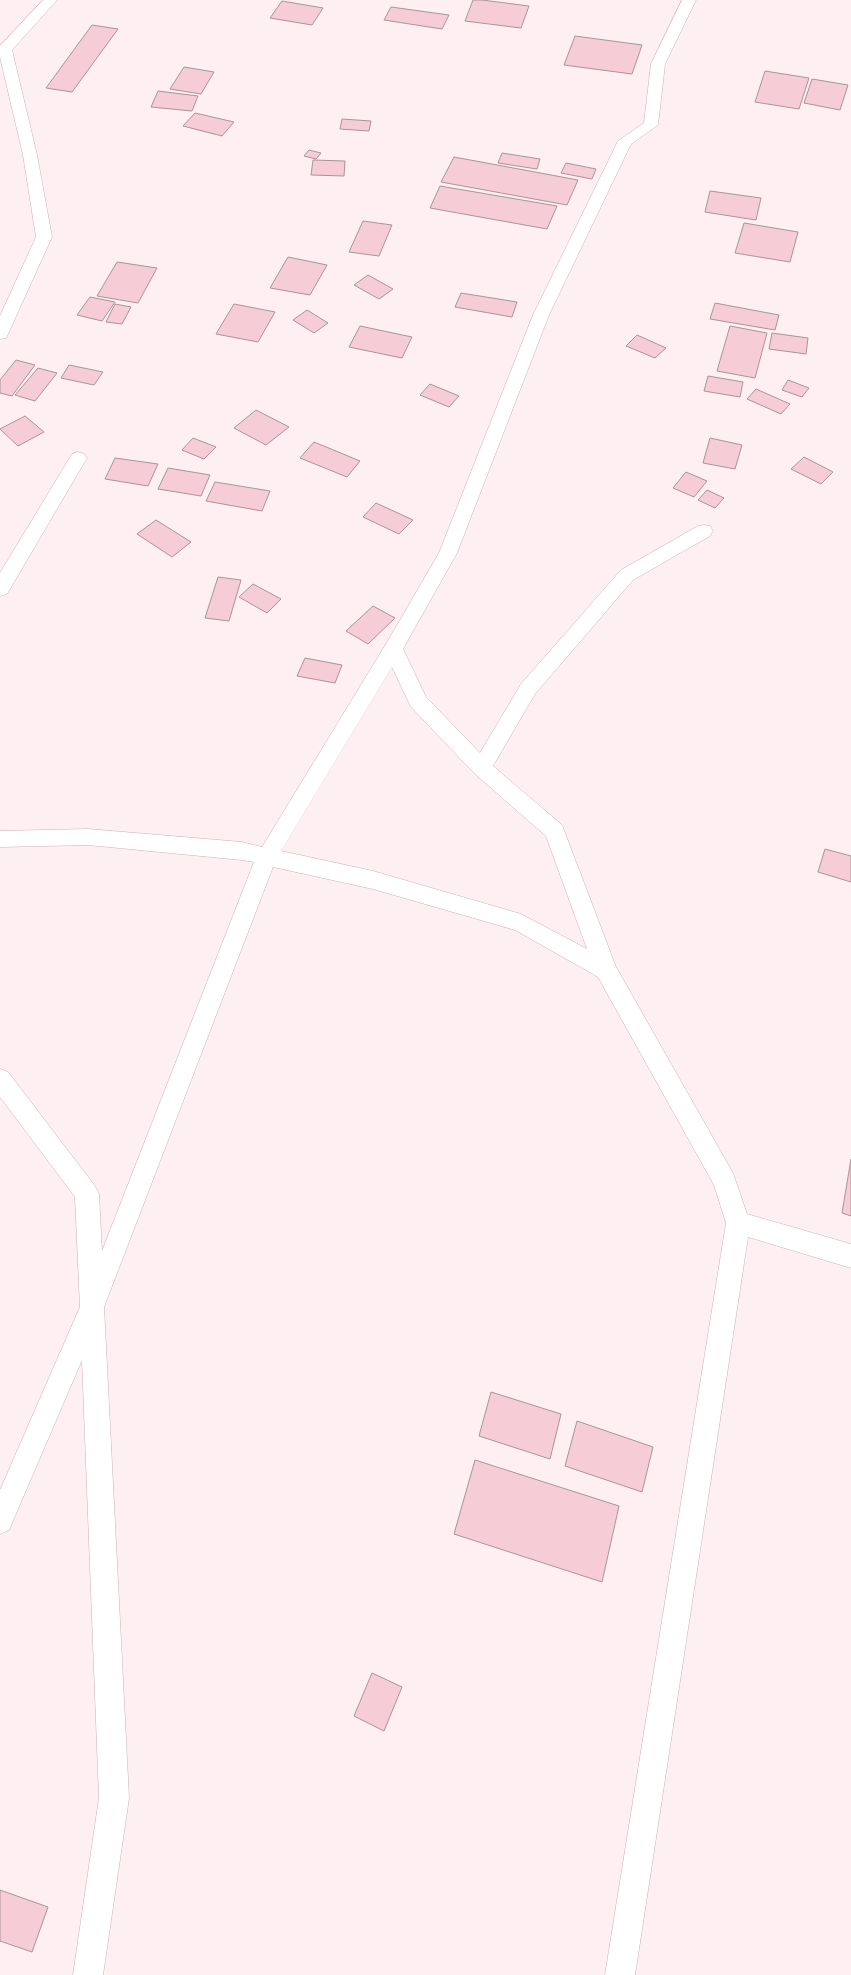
<svg xmlns="http://www.w3.org/2000/svg" width="851" height="1975" font-family="Raleway,sans-serif">
<style>
.building{fill:#f6cdd7;stroke:#aa9499}
.lines{fill:none;stroke-linecap:round;stroke-linejoin:round}
.street-casing{stroke:#c8b2b7;stroke-width:1}
.street{fill:#fff;fill-rule:evenodd}
</style>
<rect width="100%" height="100%" fill="#fdeff2"/>
<path class="building" d="M 473,0 L 482,0 L 529,6 L 521,28 L 465,21 Z
M 282,1 L 323,8 L 312,25 L 270,18 Z
M 391,7 L 449,15 L 442,29 L 384,20 Z
M 92,25 L 118,29 L 72,92 L 46,88 Z
M 575,36 L 642,45 L 632,74 L 564,65 Z
M 184,67 L 214,72 L 201,94 L 170,89 Z
M 765,71 L 809,78 L 799,109 L 755,102 Z
M 812,79 L 848,85 L 840,110 L 804,103 Z
M 158,91 L 198,96 L 192,111 L 151,107 Z
M 195,113 L 234,122 L 222,136 L 183,126 Z
M 342,119 L 371,121 L 369,131 L 340,129 Z
M 309,150 L 321,153 L 316,159 L 304,156 Z
M 502,153 L 540,159 L 537,169 L 498,163 Z
M 454,157 L 578,180 L 567,205 L 441,182 Z
M 313,160 L 345,161 L 344,176 L 311,175 Z
M 566,163 L 596,169 L 592,179 L 561,173 Z
M 440,186 L 557,206 L 547,229 L 430,208 Z
M 710,191 L 761,198 L 756,220 L 705,212 Z
M 363,221 L 392,225 L 379,256 L 349,252 Z
M 744,223 L 798,232 L 790,262 L 735,253 Z
M 288,257 L 327,265 L 310,295 L 270,288 Z
M 117,262 L 157,268 L 138,303 L 97,296 Z
M 368,275 L 393,289 L 379,299 L 354,285 Z
M 461,293 L 517,302 L 512,317 L 455,307 Z
M 90,297 L 115,302 L 102,321 L 77,315 Z
M 715,303 L 779,315 L 775,330 L 710,319 Z
M 115,304 L 131,307 L 122,324 L 106,322 Z
M 234,304 L 275,312 L 258,342 L 216,334 Z
M 307,310 L 328,323 L 314,333 L 293,320 Z
M 360,326 L 412,337 L 402,358 L 349,347 Z
M 730,326 L 767,333 L 755,378 L 717,371 Z
M 772,333 L 808,338 L 806,354 L 769,349 Z
M 637,335 L 666,348 L 655,358 L 626,346 Z
M 16,360 L 35,365 L 12,396 L 0,393 L 0,380 Z
M 69,365 L 103,372 L 94,385 L 61,378 Z
M 38,368 L 57,373 L 35,401 L 15,395 Z
M 708,376 L 743,382 L 740,397 L 704,391 Z
M 788,380 L 809,388 L 802,397 L 782,390 Z
M 430,384 L 459,396 L 449,407 L 420,395 Z
M 756,389 L 790,404 L 781,414 L 747,399 Z
M 256,410 L 289,427 L 266,445 L 234,428 Z
M 25,416 L 44,432 L 18,446 L 0,429 Z
M 193,438 L 216,447 L 204,459 L 182,450 Z
M 710,438 L 742,445 L 735,469 L 703,463 Z
M 314,442 L 360,461 L 347,477 L 300,458 Z
M 804,457 L 833,472 L 821,484 L 791,469 Z
M 115,458 L 158,464 L 148,486 L 105,479 Z
M 168,468 L 210,475 L 201,496 L 158,489 Z
M 686,472 L 707,481 L 694,497 L 673,488 Z
M 215,482 L 270,491 L 262,511 L 206,501 Z
M 707,490 L 724,498 L 715,508 L 698,500 Z
M 376,503 L 413,520 L 399,534 L 363,517 Z
M 156,520 L 191,542 L 172,557 L 137,534 Z
M 218,577 L 241,580 L 229,621 L 205,618 Z
M 253,584 L 281,599 L 267,613 L 239,597 Z
M 373,606 L 395,618 L 368,644 L 346,631 Z
M 305,658 L 342,665 L 335,683 L 297,676 Z
M 825,849 L 851,856 L 851,882 L 818,872 Z
M 851,1159 L 851,1216 L 842,1213 Z
M 491,1392 L 561,1414 L 550,1459 L 479,1436 Z
M 577,1421 L 653,1447 L 642,1492 L 565,1466 Z
M 475,1460 L 619,1506 L 602,1582 L 454,1534 Z
M 372,1673 L 402,1687 L 384,1731 L 354,1716 Z
M 0,1890 L 48,1907 L 32,1952 L 0,1941 Z"/>
<g class="lines">
<g class="street-casing">
<path id="street" d="M 43,0 L 57,0 L 12,50 L 37,155 L 52,237 L 8,334 L 6,338 L 0,339 L 0,316 L 36,237 L 23,155 L 0,57 L 0,46 Z
M 682,0 L 696,0 L 665,64 L 658,125 L 631,144 L 549,315 L 457,553 L 403,649 L 426,697 L 480,753 L 521,684 L 621,570 L 698,526 L 704,525 L 710,526 L 713,531 L 710,536 L 633,580 L 535,694 L 493,766 L 562,825 L 616,967 L 733,1173 L 747,1214 L 851,1244 L 851,1268 L 748,1237 L 635,1975 L 605,1975 L 726,1223 L 714,1185 L 598,977 L 515,930 L 373,889 L 273,867 L 104,1307 L 129,1798 L 103,1975 L 73,1975 L 99,1798 L 82,1360 L 9,1530 L 0,1534 L 0,1490 L 80,1307 L 75,1197 L 0,1097 L 0,1069 L 8,1072 L 95,1186 L 99,1194 L 102,1251 L 254,862 L 242,860 L 88,845 L 0,847 L 0,831 L 88,829 L 242,842 L 262,847 L 386,644 L 439,553 L 533,315 L 618,141 L 644,123 L 651,64 ZM 392,667 L 411,707 L 475,774 L 546,836 L 587,949 L 521,914 L 373,871 L 281,851 Z
M 78,452 L 84,454 L 87,458 L 7,594 L 0,596 L 0,573 L 72,454 Z"/>
</g>
<use href="#street" class="street"/>
</g>
</svg>
